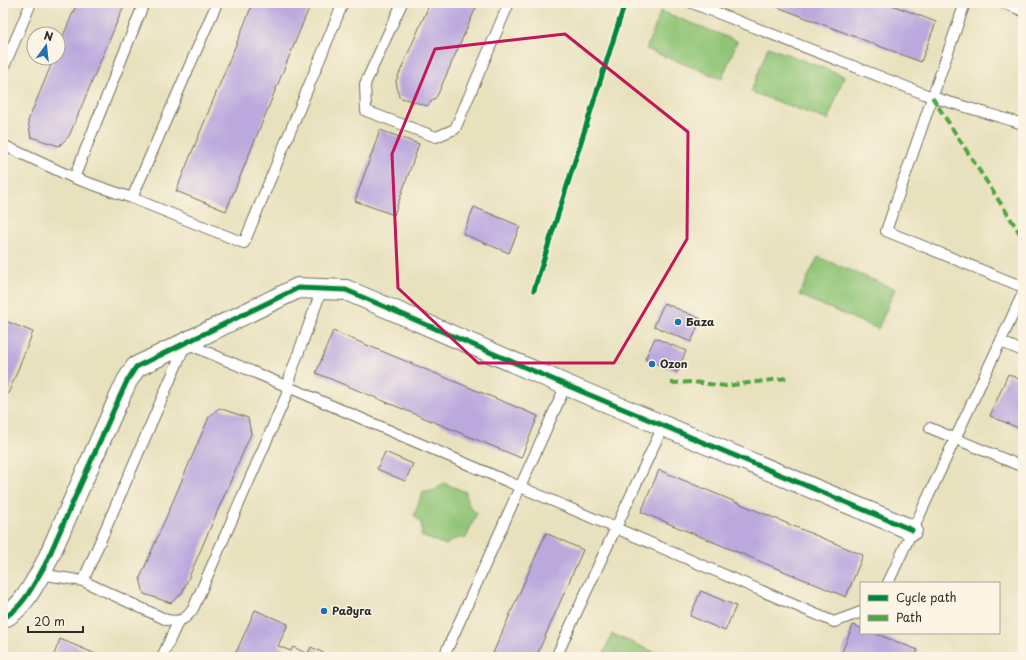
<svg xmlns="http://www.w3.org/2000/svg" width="1026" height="660" font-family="'Playpen Sans',sans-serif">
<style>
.green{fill:#8fc476;stroke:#5d7850}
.building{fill:#bba9de}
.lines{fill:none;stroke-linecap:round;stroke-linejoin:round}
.lane-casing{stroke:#6d6b5e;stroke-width:12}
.street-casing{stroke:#6d6b5e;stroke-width:22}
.lane{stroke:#fff;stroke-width:10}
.street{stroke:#fff;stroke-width:20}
.quiet{stroke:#51a443;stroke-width:4;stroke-dasharray:8 4;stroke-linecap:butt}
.cycleway-casing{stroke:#fcf5e5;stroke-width:8}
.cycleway{stroke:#00873e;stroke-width:5}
.marked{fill:none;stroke:#c2185b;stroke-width:3;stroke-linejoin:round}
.poi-dot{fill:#1f6fb2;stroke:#fcf5e5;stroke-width:1.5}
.labels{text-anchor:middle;stroke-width:3;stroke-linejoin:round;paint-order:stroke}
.poi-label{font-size:11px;font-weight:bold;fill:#2b2b2b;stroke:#fcf5e5;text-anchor:start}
</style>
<rect width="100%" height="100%" fill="#fcf5e5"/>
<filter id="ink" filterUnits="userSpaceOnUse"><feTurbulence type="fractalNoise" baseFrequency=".025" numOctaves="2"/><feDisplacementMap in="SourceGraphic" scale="8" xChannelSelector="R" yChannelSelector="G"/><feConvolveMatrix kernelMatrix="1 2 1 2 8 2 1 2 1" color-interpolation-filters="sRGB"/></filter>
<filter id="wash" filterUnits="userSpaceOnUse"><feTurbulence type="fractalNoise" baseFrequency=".012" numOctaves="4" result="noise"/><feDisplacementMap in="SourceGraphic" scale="16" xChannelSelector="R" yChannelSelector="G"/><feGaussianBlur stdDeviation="0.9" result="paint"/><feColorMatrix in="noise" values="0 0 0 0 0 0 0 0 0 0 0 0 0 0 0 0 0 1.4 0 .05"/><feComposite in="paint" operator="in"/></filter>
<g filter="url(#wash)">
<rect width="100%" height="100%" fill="#e8e1bd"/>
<path class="green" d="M 661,11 L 737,41 L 722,79 L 646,49 Z
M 768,47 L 844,76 L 828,120 L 751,92 Z
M 818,257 L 895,289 L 878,329 L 799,295 Z
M 443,483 L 466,492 C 467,502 468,507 477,513 L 466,538 C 458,538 452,539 446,545 L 421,536 C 423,526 422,522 414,516 L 423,491 C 432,493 436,490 443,483 Z
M 612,634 L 666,657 L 602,657 Z"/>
<g id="blocks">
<path class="building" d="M 77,3 L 125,3 L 69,136 L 59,146 L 31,137 L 28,121 L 54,58 L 58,58 L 58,48 Z
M 253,3 L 311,3 L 226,211 L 176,191 Z
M 430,3 L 478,3 L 437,96 L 427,106 L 399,97 L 396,81 Z
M 767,3 L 887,3 L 936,22 L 921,62 Z
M 380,130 L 419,144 L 394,215 L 355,201 Z
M 474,207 L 520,226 L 509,253 L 463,234 Z
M 664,303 L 701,319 L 691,342 L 654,326 Z
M 3,320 L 33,332 L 8,394 L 3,392 Z
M 333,331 L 538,416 L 521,458 L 316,373 Z
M 655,338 L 686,351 L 677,372 L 645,359 Z
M 1008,374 L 1023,381 L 1023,430 L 990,416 Z
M 219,408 L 248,418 L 251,434 L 182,593 L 171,603 L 144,594 L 140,578 L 209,417 Z
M 385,452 L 413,464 L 405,481 L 377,469 Z
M 659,470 L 863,555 L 846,597 L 641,512 Z
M 546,533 L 583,550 L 536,657 L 502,657 L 493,653 Z
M 701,591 L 736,606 L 725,631 L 690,616 Z
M 255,610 L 288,624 L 278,646 L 291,651 L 293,647 L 308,654 L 311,647 L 332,657 L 234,657 Z
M 853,625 L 861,628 L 861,633 L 874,633 L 918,650 L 915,657 L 840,657 Z
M 60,639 L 103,657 L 53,657 Z"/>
</g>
</g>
<g filter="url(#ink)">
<use href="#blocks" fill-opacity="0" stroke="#6d6b5e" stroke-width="1"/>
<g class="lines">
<g class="lane-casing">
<path id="lane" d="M 144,3 L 74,178 L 132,198 L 217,3
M 402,3 L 365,84 L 366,111 L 436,137 L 455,129 L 509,3
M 692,3 L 932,97 L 1023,124
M 965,3 L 886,231 L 1023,287
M 1004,3 L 1023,11
M 3,69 L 31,3
M 3,145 L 74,178
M 132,198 L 244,243 L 343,3
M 1001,342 L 1023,351
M 930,428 L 1023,467
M 40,574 L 83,581 L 167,620 C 181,622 185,620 193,609 L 287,394 L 290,376 L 322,289
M 83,581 L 186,343 L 834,622 L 861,612
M 888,583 L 1023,293
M 162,657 L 178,622
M 446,657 L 445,654 L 566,385
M 556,657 L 663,426"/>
</g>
<g class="street-casing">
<path id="street" d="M 3,618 C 23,608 34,584 45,565 L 115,407 L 127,381 L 136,367 L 298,288 L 346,290 L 566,385 L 912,530"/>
</g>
<use href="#lane" class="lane"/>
<use href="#street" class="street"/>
<path class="quiet" d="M 932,97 L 1023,238
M 671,383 L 693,382 L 726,386 L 787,378"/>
<g class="cycleway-casing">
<path id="cycleway" d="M 534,290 L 625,3
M 3,618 C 23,608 34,584 45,565 L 115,407 L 127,381 L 136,367 L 298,288 L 346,290 L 566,385 L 912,530"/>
</g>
<use href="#cycleway" class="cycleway"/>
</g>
</g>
<path class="marked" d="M 565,34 L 688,132 L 687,239 L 614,363 L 478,363 L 398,288 L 392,154 L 435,49 Z"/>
<g class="poi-dot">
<circle cx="678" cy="322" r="4"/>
<circle cx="652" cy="364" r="4"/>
<circle cx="324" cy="611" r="4"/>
</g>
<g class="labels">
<g class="poi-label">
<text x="686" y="326">Баza</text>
<text x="660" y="368">Ozon</text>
<text x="332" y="615">Радуга</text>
</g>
</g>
<rect width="1026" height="660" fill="none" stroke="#fcf5e5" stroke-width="16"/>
<rect x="860" y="582" width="140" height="52" fill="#fcf5e5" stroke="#a8a49b"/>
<rect x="868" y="595" width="20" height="6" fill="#00873e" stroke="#a8a49b"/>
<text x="896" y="602" font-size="12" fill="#2b2b2b">Cycle path</text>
<rect x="868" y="615" width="20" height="6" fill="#51a443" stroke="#a8a49b"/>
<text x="896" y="622" font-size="12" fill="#2b2b2b">Path</text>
<g transform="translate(46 46) rotate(15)"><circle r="19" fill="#fcf5e5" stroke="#a8a49b"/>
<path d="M0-3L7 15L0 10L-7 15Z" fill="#1f6fb2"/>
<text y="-6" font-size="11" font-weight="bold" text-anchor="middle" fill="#2b2b2b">N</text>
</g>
<path d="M28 626v6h55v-6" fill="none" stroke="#2b2b2b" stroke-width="2"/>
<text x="34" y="626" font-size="12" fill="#2b2b2b" stroke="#fcf5e5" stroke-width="3" paint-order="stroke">20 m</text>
</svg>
